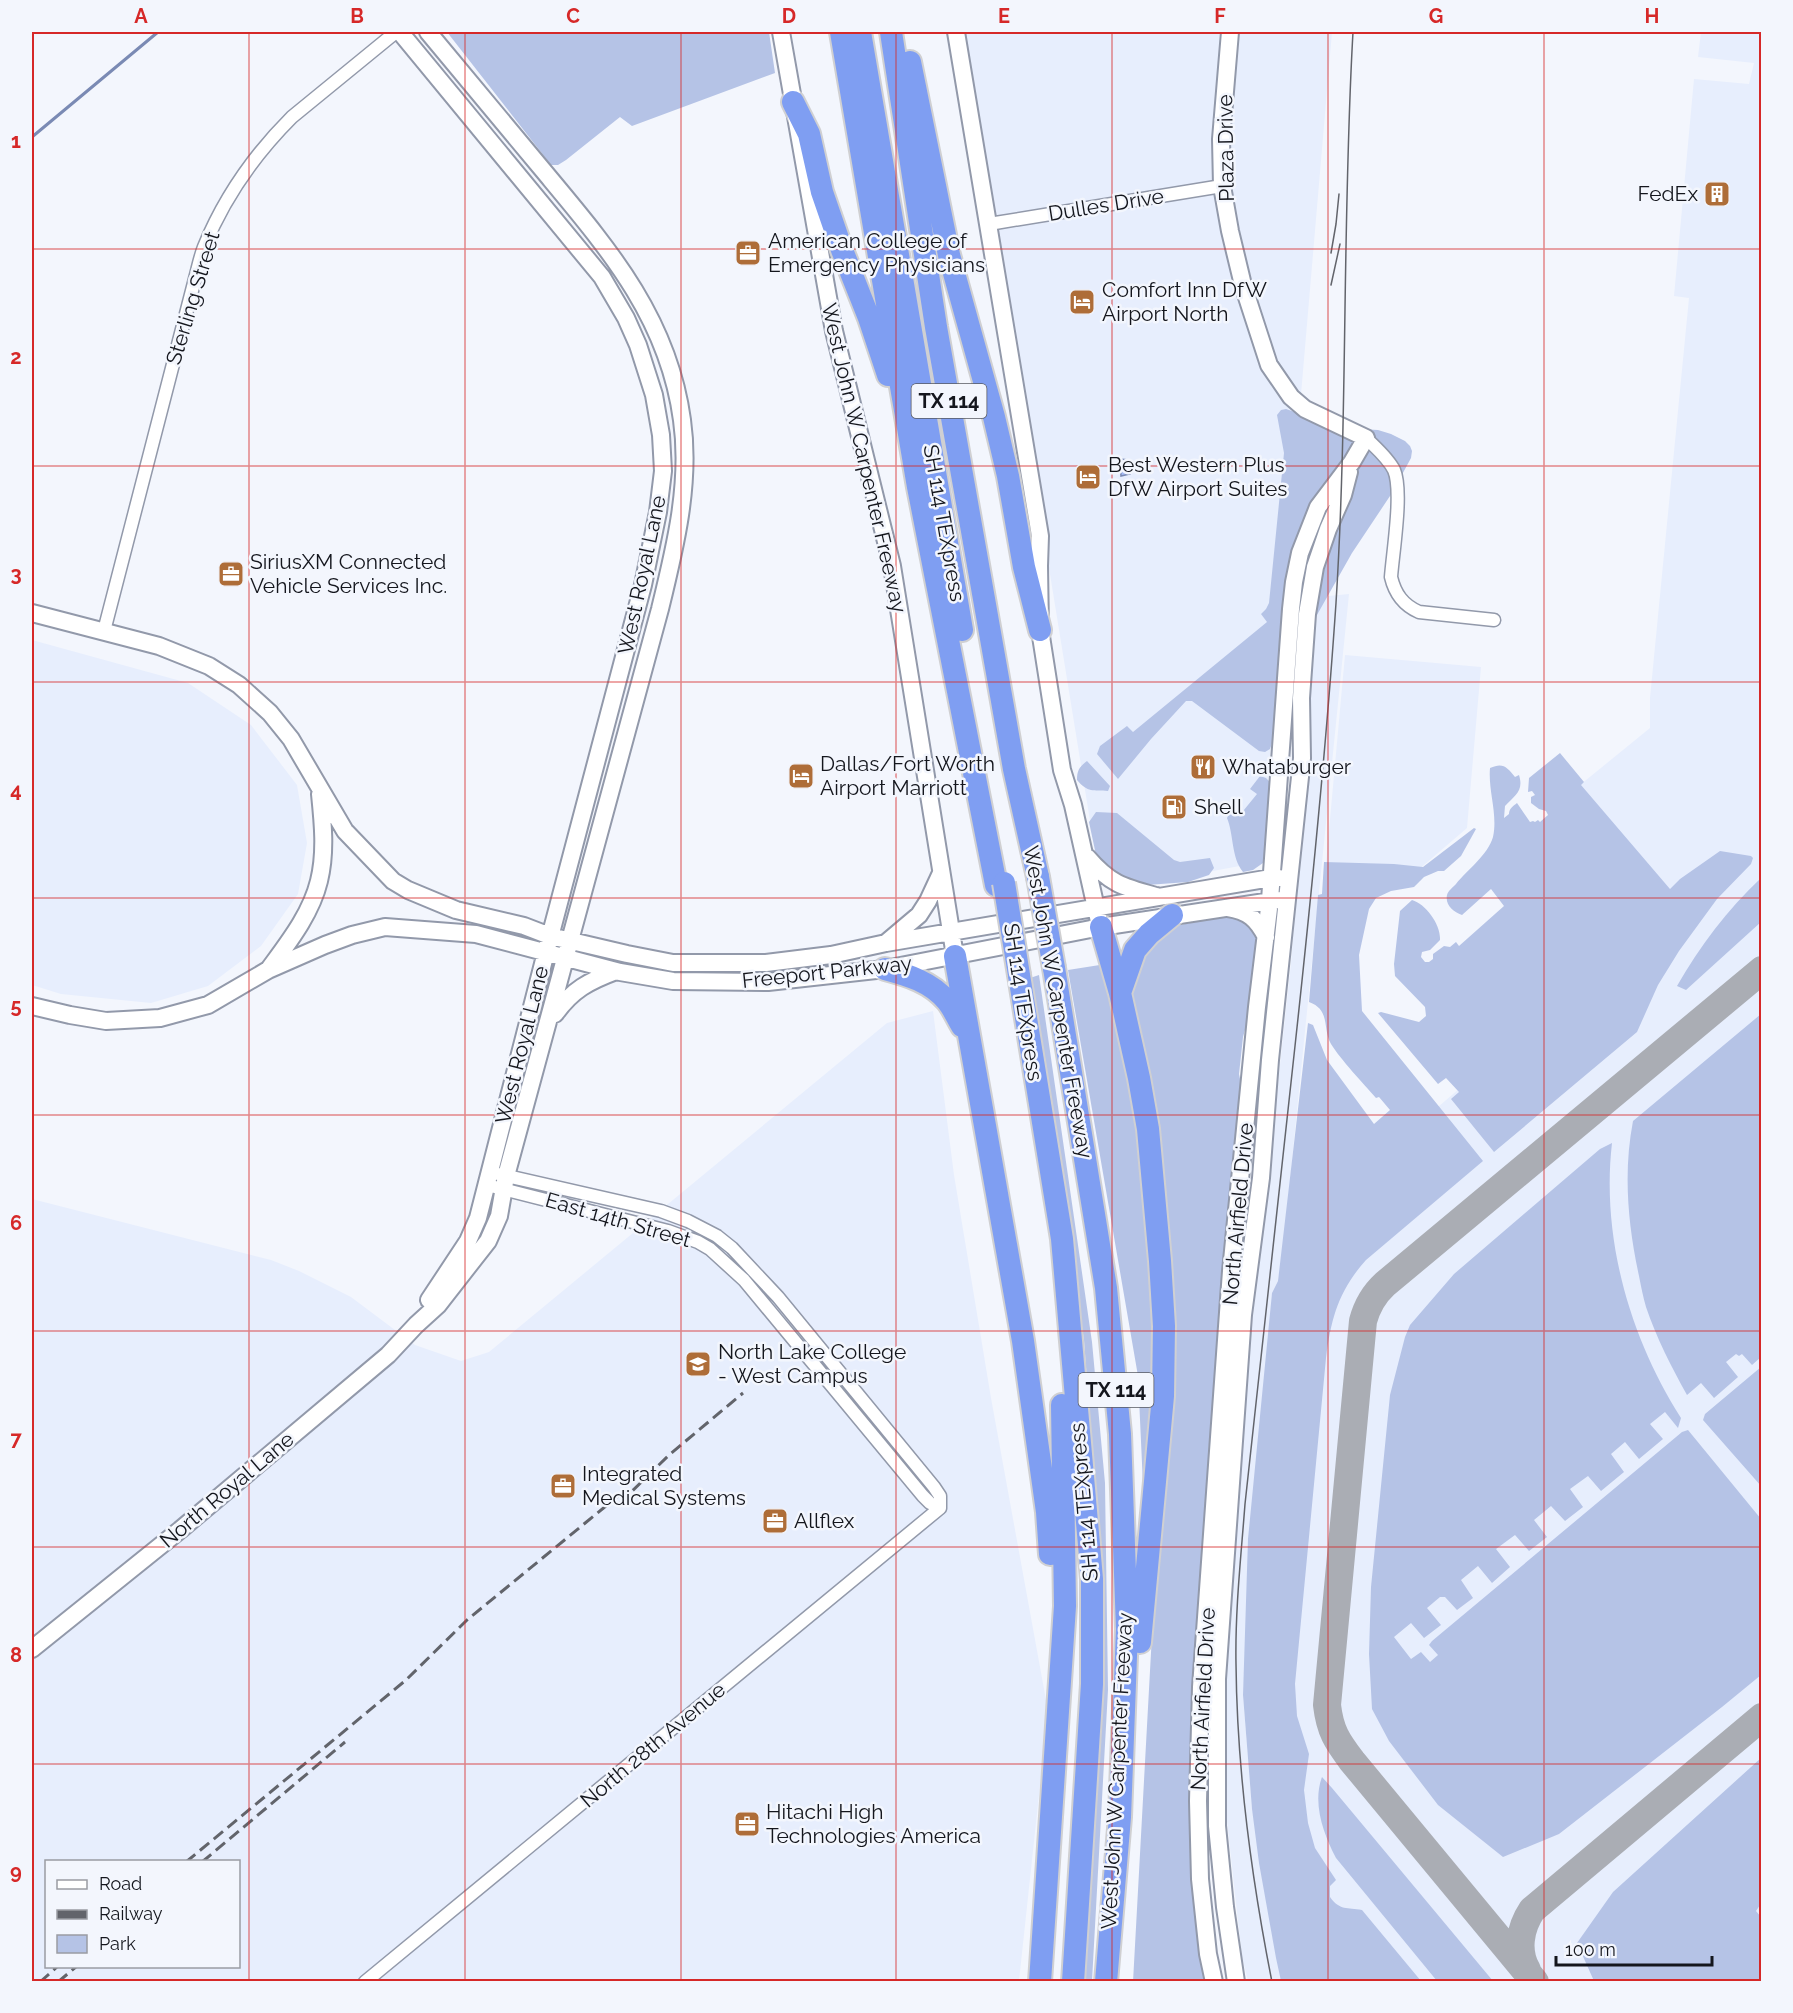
<svg xmlns="http://www.w3.org/2000/svg" width="1793" height="2013" font-family="Raleway,sans-serif">
<style>
.built{fill:#e7eefd;fill-rule:evenodd}
.green{fill:#b5c3e6}
.water{fill:#a6bcf5;stroke:#7a8ab4;stroke-width:1.5}
.lines{fill:none;stroke-linecap:round;stroke-linejoin:round}
.stream{stroke:#7a8ab4;stroke-width:3}
.taxiway{stroke:#aaadb4;stroke-width:28}
.street-casing{stroke:#9299aa;stroke-width:15}
.secondary-casing{stroke:#9299aa;stroke-width:20}
.highway-casing{stroke:#d0d0d2;stroke-width:26}
.street{stroke:#fff;stroke-width:12}
.secondary{stroke:#fff;stroke-width:16}
.highway{stroke:#7f9ef2;stroke-width:22}
.tram{stroke:#62646b;stroke-width:1.5}
.rail{stroke:#62646b;stroke-width:3;stroke-dasharray:12 6;stroke-linecap:butt}
.highway-bridge-casing{stroke:#d0d0d2;stroke-width:26;stroke-linecap:butt}
.highway-bridge{stroke:#7f9ef2;stroke-width:22}
.grid{fill:none;stroke:#d62828;stroke-width:1.5;stroke-opacity:0.55}
.labels{text-anchor:middle;stroke-width:5;stroke-linejoin:round;paint-order:stroke}
.shield{fill:#f3f6fd;stroke:#575960;stroke-width:1.5}
.shield-label{font-size:20px;font-weight:bold;fill:#14161d}
.street-label{font-size:21px;fill:#14161d;stroke:#f3f6fd}
.poi-label{font-size:21px;fill:#14161d;stroke:#f3f6fd;text-anchor:start}
.neatline{fill:none;stroke:#d62828;stroke-width:2}
.grid-label{font-size:20px;text-anchor:middle;font-weight:bold;fill:#d62828}
</style>
<rect width="100%" height="100%" fill="#f3f6fd"/>
<path class="built" d="M 962,32 L 1332,32 L 1261,862 L 1154,882 L 1092,833 Z
M 1701,32 L 1761,32 L 1761,1981 L 1357,1981 L 1306,1924 L 1264,1449 L 1423,1120 L 1460,1088 L 1580,785 L 1650,728 L 1650,698 L 1689,298 L 1674,296 L 1694,79 L 1749,84 L 1754,63 L 1698,57 Z
M 1349,594 L 1285,1230 L 1278,1281 L 1272,1293 L 1243,1695 L 1252,1809 L 1286,1981 L 1248,1981 L 1242,1957 L 1226,1812 L 1223,1741 L 1232,1510 L 1291,963 L 1318,597 Z
M 32,640 L 188,683 L 251,725 L 297,785 L 307,843 L 298,894 L 261,946 L 208,986 L 151,1003 L 61,994 L 32,985 Z
M 1345,655 L 1481,667 L 1467,828 L 1417,871 L 1326,863 Z
M 933,1011 L 954,1175 L 991,1398 L 1048,1711 L 1019,1981 L 32,1981 L 32,1199 L 271,1260 L 299,1271 L 351,1297 L 415,1345 L 461,1361 L 489,1352 L 887,1023 ZM 46,1862 L 238,1862 L 238,1966 L 46,1966 Z"/>
<path class="green" d="M 447,32 L 769,32 L 775,73 L 632,126 L 620,117 L 566,160 L 558,165 L 551,165 Z
M 1286,409 L 1342,428 L 1378,430 L 1391,434 L 1405,441 L 1410,446 L 1412,451 L 1411,458 L 1392,493 L 1352,553 L 1313,622 L 1270,749 L 1265,752 L 1259,751 L 1192,701 L 1186,701 L 1151,739 L 1118,779 L 1097,754 L 1100,746 L 1127,726 L 1133,732 L 1267,622 L 1261,614 L 1266,609 L 1269,603 L 1284,453 L 1277,415 L 1281,410 Z
M 1560,753 L 1584,782 L 1581,785 L 1670,889 L 1680,879 L 1720,851 L 1751,856 L 1753,858 L 1751,864 L 1717,899 L 1679,951 L 1658,985 L 1637,1032 L 1494,1152 L 1451,1099 L 1459,1092 L 1446,1078 L 1438,1084 L 1378,1013 L 1381,1012 L 1419,1022 L 1426,1016 L 1425,1007 L 1395,976 L 1394,964 L 1400,911 L 1412,900 C 1426,904 1441,925 1440,940 L 1430,950 L 1422,952 L 1421,957 L 1425,962 L 1429,962 L 1433,959 L 1433,954 L 1444,946 L 1450,947 L 1456,942 L 1459,946 L 1504,906 L 1491,889 L 1462,915 C 1453,912 1445,905 1447,895 C 1448,891 1453,887 1456,884 C 1467,870 1488,855 1493,837 C 1498,814 1488,791 1490,768 C 1503,762 1507,767 1515,777 L 1519,775 C 1524,791 1515,795 1505,806 L 1504,818 L 1509,814 C 1509,809 1513,806 1517,803 L 1530,822 L 1533,821 L 1535,822 L 1538,820 L 1540,822 L 1548,815 L 1546,811 L 1539,809 L 1531,803 L 1531,797 L 1535,795 L 1532,791 L 1528,792 L 1529,778 Z
M 1087,761 L 1110,786 L 1108,791 C 1093,790 1088,793 1077,780 C 1077,771 1079,767 1087,761 Z
M 1260,776 L 1266,778 L 1271,783 L 1265,857 L 1263,863 L 1253,870 L 1243,872 C 1231,857 1234,835 1227,818 L 1231,810 L 1239,816 L 1257,794 L 1250,789 Z
M 1096,812 L 1117,813 L 1174,860 L 1180,862 L 1210,858 L 1214,868 L 1209,875 L 1188,882 L 1147,885 L 1130,880 L 1110,870 L 1096,855 L 1089,822 Z
M 1474,828 L 1476,829 L 1461,856 L 1444,871 L 1438,871 L 1424,877 L 1414,887 L 1391,891 L 1376,898 L 1369,909 L 1359,955 L 1362,1011 L 1483,1161 L 1366,1260 C 1339,1290 1331,1318 1326,1358 L 1295,1684 L 1297,1716 L 1309,1754 L 1304,1790 L 1308,1823 L 1315,1848 L 1336,1880 L 1330,1886 L 1330,1897 C 1340,1911 1347,1907 1362,1910 L 1421,1981 L 1281,1981 L 1276,1958 L 1259,1863 L 1252,1809 L 1243,1695 L 1248,1539 L 1272,1293 L 1278,1281 L 1308,1023 L 1313,1025 L 1327,1060 L 1374,1124 L 1390,1110 L 1379,1097 L 1376,1098 C 1363,1083 1341,1060 1331,1044 C 1322,1028 1331,1010 1309,1002 L 1318,895 L 1322,894 L 1324,862 L 1394,864 L 1423,867 Z
M 1761,878 L 1761,922 L 1686,990 L 1677,986 C 1700,946 1727,910 1761,878 Z
M 1236,915 L 1257,929 L 1258,944 L 1251,1009 L 1243,1037 L 1239,1074 L 1243,1093 L 1221,1336 L 1209,1444 L 1197,1668 L 1197,1898 L 1193,1899 L 1206,1981 L 1133,1982 L 1157,1543 L 1173,1352 L 1131,985 L 1147,946 L 1176,926 L 1221,916 Z
M 1106,964 L 1140,1119 L 1160,1350 L 1144,1507 L 1138,1376 L 1068,970 Z
M 1039,975 L 1092,1342 L 1105,1483 L 1108,1690 L 1092,1981 L 1077,1981 L 1094,1476 L 1084,1340 L 1030,978 Z
M 1761,1014 L 1761,1357 L 1752,1365 L 1742,1354 L 1739,1356 L 1736,1354 L 1726,1362 L 1738,1377 L 1714,1398 L 1701,1383 L 1687,1395 C 1672,1368 1656,1337 1646,1307 C 1643,1297 1641,1286 1639,1276 C 1628,1225 1623,1173 1633,1121 Z
M 1612,1143 C 1601,1238 1630,1338 1681,1418 L 1678,1428 L 1665,1412 L 1650,1424 L 1663,1439 L 1639,1459 L 1625,1442 L 1611,1454 L 1624,1472 L 1601,1491 L 1588,1476 L 1570,1489 L 1583,1507 L 1565,1521 L 1551,1506 L 1534,1520 L 1547,1537 L 1529,1551 L 1515,1535 L 1496,1549 L 1510,1567 L 1492,1583 L 1478,1566 L 1461,1580 L 1473,1598 L 1457,1610 L 1445,1597 L 1440,1597 L 1427,1608 L 1441,1625 L 1424,1638 L 1411,1623 L 1394,1637 L 1411,1659 L 1421,1652 L 1430,1662 L 1438,1655 L 1429,1645 L 1432,1641 L 1682,1432 L 1688,1430 L 1761,1519 L 1761,1675 L 1722,1707 L 1559,1834 L 1503,1857 L 1438,1805 L 1389,1741 L 1372,1709 L 1369,1654 L 1371,1587 L 1390,1395 L 1405,1337 L 1410,1325 L 1454,1274 L 1600,1149 Z
M 1761,1367 L 1761,1366 L 1761,1486 L 1703,1420 L 1705,1414 Z
M 1761,1758 L 1762,1906 L 1760,1905 L 1756,1911 L 1761,1917 L 1761,1981 L 1594,1981 L 1577,1943 L 1613,1892 Z
M 1322,1777 L 1332,1788 L 1493,1981 L 1437,1981 L 1336,1858 C 1324,1835 1312,1804 1322,1777 Z"/>
<path class="water" d="M 1120,459 L 1128,460 L 1130,474 L 1121,476 Z"/>
<g class="lines">
<path class="stream" d="M 32,137 L 158,32"/>
<path class="taxiway" d="M 1527,1970 C 1516,1951 1520,1928 1532,1910 L 1762,1717
M 1535,1982 L 1352,1761 C 1337,1741 1330,1731 1327,1705 L 1363,1321 C 1367,1306 1373,1295 1385,1284 L 1762,970"/>
<g class="street-casing">
<path id="street" d="M 989,224 L 1222,186
M 1366,438 C 1376,448 1388,458 1394,470 C 1403,491 1393,551 1391,577 C 1395,594 1403,605 1419,612 L 1494,620
M 104,631 L 195,279 C 198,268 200,257 204,247 C 224,198 254,155 292,117 L 396,32
M 498,1174 L 661,1211 L 688,1221 L 717,1236 L 732,1248 L 778,1297 L 934,1487 L 940,1496 L 940,1508
M 487,1185 L 668,1231 L 698,1242 L 710,1249 L 744,1280 L 923,1496 L 930,1503 L 940,1508
M 365,1982 L 940,1508"/>
</g>
<g class="secondary-casing">
<path id="secondary" d="M 400,32 L 602,277 L 626,318 L 638,345 L 654,395 L 661,435 L 663,471 L 658,512 L 643,585 L 546,952 L 478,1218 L 468,1241 L 429,1300
M 781,32 L 834,331 L 892,566 L 955,956
M 956,32 L 1040,536 L 1039,566 L 1040,630 L 1062,770 L 1073,805 L 1098,917
M 32,613 L 159,646 L 209,666 L 239,685 L 270,713 L 291,739 L 345,831 L 393,881 L 408,890 L 456,910 L 524,926 L 550,936 L 627,954 L 673,963 L 766,963 L 831,955 L 886,943 L 1271,878 L 1279,878
M 1087,857 C 1110,884 1123,887 1156,896
M 1228,908 C 1248,911 1257,919 1266,937
M 887,942 L 919,915 L 928,901 L 941,873
M 269,969 C 288,943 311,914 319,881 C 326,853 323,823 320,794
M 32,1006 L 70,1015 L 106,1021 L 160,1018 L 208,1005 L 268,970 L 325,945 L 352,935 L 385,927 L 476,934 L 620,972 L 673,981 L 768,982 L 885,969 L 1101,927 L 1278,900
M 555,1014 C 572,990 589,981 616,971
M 32,1649 L 180,1530 L 388,1355 L 416,1325 L 438,1305 L 488,1241 L 499,1216 L 506,1176 L 660,609 C 675,548 691,483 682,420 C 668,316 606,246 542,169 C 504,123 466,77 428,32
M 1214,1982 L 1208,1954 L 1200,1879 L 1198,1801 L 1201,1687 L 1231,1271 L 1257,1007 L 1270,900 L 1291,609 L 1294,582 L 1300,553 L 1318,507 L 1352,462 L 1366,438 L 1305,409 L 1291,397 L 1269,365 L 1243,285 L 1230,231 L 1222,186 L 1221,139 L 1230,32
M 1236,1982 L 1225,1907 L 1217,1826 L 1217,1679 L 1243,1315 L 1261,1178 L 1270,1060 L 1302,758 L 1301,698 L 1307,614 L 1315,567 L 1328,529 L 1343,495 L 1349,472"/>
</g>
<g class="highway-casing">
<path id="highway" d="M 841,32 L 918,487 L 996,885
M 860,32 L 962,630
M 891,32 L 936,327 L 1014,769 L 1038,877
M 910,62 L 949,255 L 994,417 L 1008,476 L 1024,567 L 1040,630
M 793,102 L 809,134 L 822,192 L 842,250 L 869,318 L 888,375
M 1101,927 L 1120,993 L 1139,1078 L 1148,1129 L 1160,1261 L 1164,1326 L 1163,1396 L 1140,1642
M 955,956 L 1023,1341 L 1047,1512 L 1050,1554
M 1054,968 L 1106,1288 L 1120,1434 L 1127,1629 L 1120,1817 L 1106,1982
M 885,969 C 908,975 931,982 947,1001 C 953,1008 957,1018 962,1026
M 1019,975 L 1062,1239 L 1092,1579 L 1092,1684 L 1073,1982
M 1120,993 L 1135,950 L 1149,934 L 1172,915
M 1040,1982 L 1065,1606 L 1062,1405"/>
</g>
<use href="#street" class="street"/>
<use href="#secondary" class="secondary"/>
<use href="#highway" class="highway"/>
<path class="tram" d="M 1331,253 L 1336,224 L 1339,194
M 1331,285 L 1340,244
M 1272,1982 C 1251,1876 1237,1771 1236,1664 C 1235,1610 1241,1557 1245,1504 C 1262,1351 1278,1199 1295,1046 C 1311,899 1326,751 1336,603 C 1348,413 1342,222 1353,32"/>
<path class="rail" d="M 620,1503 L 669,1455 L 743,1393
M 186,1862 L 406,1680 L 467,1620 L 623,1492
M 202,1862 L 345,1742
M 40,1982 L 58,1966
M 58,1982 L 77,1966"/>
<g class="highway-bridge-casing">
<path id="highway-bridge" d="M 1038,877 L 1054,968
M 1004,883 L 1019,975"/>
</g>
<use href="#highway-bridge" class="highway-bridge"/>
</g>
<path class="grid" d="M 249,32 L 249,1982M 465,32 L 465,1982M 681,32 L 681,1982M 896,32 L 896,1982M 1112,32 L 1112,1982M 1328,32 L 1328,1982M 1544,32 L 1544,1982M 32,249 L 1762,249M 32,466 L 1762,466M 32,682 L 1762,682M 32,898 L 1762,898M 32,1115 L 1762,1115M 32,1331 L 1762,1331M 32,1547 L 1762,1547M 32,1764 L 1762,1764"/>
<defs>
<g id="building-square" transform="scale(1.35)"><rect x="-9" y="-9" width="18" height="18" rx="4" fill="#ae6d38" stroke="#f3f6fd"/><path d="M-4-6H4V6H1V3H-1V6H-4ZM-2.5-4.3h1.7v1.8h-1.7ZM.8-4.3h1.7v1.8H.8ZM-2.5-1h1.7V.8h-1.7ZM.8-1h1.7V.8H.8Z" fill="#fff"/></g>
<g id="office-square" transform="scale(1.35)"><rect x="-9" y="-9" width="18" height="18" rx="4" fill="#ae6d38" stroke="#f3f6fd"/><path d="M-6-3h4V-5.5h4V-3h4V5H-6ZM-1-4.5V-3h2v-1.5ZM-6 0V1H6V0Z" fill="#fff"/></g>
<g id="hotel-square" transform="scale(1.35)"><rect x="-9" y="-9" width="18" height="18" rx="4" fill="#ae6d38" stroke="#f3f6fd"/><path d="M-6-4.5h1.5V1H6V5H4.5V3h-9V5H-6ZM-4 0a1.8 1.8 0 1 1 3.6 0ZM.5 0V-2.5h3Q6-2.5 6 0Z" fill="#fff"/></g>
<g id="restaurant-square" transform="scale(1.35)"><rect x="-9" y="-9" width="18" height="18" rx="4" fill="#ae6d38" stroke="#f3f6fd"/><path d="M-5-6h1v4h1v-4h1v4h1v-4h1v5L-1.5 .5V6h-2V.5L-5-1ZM5-6V6H3V1.5H1.5Q1.5-4 5-6Z" fill="#fff"/></g>
<g id="fuel-square" transform="scale(1.35)"><rect x="-9" y="-9" width="18" height="18" rx="4" fill="#ae6d38" stroke="#f3f6fd"/><path d="M-5.5-6h7V0h2V4h1.3V-2.5L3-4.5l.8-.8L6-3V5H2.5V1h-1V6h-7ZM-4.2-4.7v3.2H.2V-4.7Z" fill="#fff"/></g>
<g id="university-square" transform="scale(1.35)"><rect x="-9" y="-9" width="18" height="18" rx="4" fill="#ae6d38" stroke="#f3f6fd"/><path d="M0-5L7-2L0 1L-7-2ZM-4 1L0 2.5L4 1V4Q0 6-4 4Z" fill="#fff"/></g>
</defs>
<g fill-rule="evenodd">
<use href="#building-square" x="1717" y="194"/>
<use href="#office-square" x="748" y="253"/>
<use href="#hotel-square" x="1082" y="302"/>
<use href="#hotel-square" x="1088" y="477"/>
<use href="#office-square" x="231" y="574"/>
<use href="#restaurant-square" x="1203" y="767"/>
<use href="#hotel-square" x="801" y="776"/>
<use href="#fuel-square" x="1174" y="807"/>
<use href="#university-square" x="698" y="1364"/>
<use href="#office-square" x="563" y="1486"/>
<use href="#office-square" x="775" y="1521"/>
<use href="#office-square" x="747" y="1824"/>
</g>
<g class="labels">
<g class="shield">
<rect x="911.5" y="384" width="75" height="34" rx="4.5"/>
<rect x="1078.5" y="1373" width="75" height="34" rx="4.5"/>
</g>
<g class="shield-label">
<text x="949" y="408">TX 114</text>
<text x="1116" y="1397">TX 114</text>
</g>
<g class="street-label">
<text transform="translate(1226 148) rotate(-91)" y="7">Plaza Drive</text>
<text transform="translate(1106 205) rotate(-9)" y="7">Dulles Drive</text>
<text transform="translate(193 298) rotate(-73)" y="7">Sterling Street</text>
<text transform="translate(864 458) rotate(77)" y="7">West John W Carpenter Freeway</text>
<text transform="translate(944 523) rotate(80)" y="7">SH 114 TEXpress</text>
<text transform="translate(642 575) rotate(-78)" y="7">West Royal Lane</text>
<text transform="translate(827 972) rotate(-6)" y="7">Freeport Parkway</text>
<text transform="translate(1023 1002) rotate(81)" y="7">SH 114 TEXpress</text>
<text transform="translate(1058 1002) rotate(80)" y="7">West John W Carpenter Freeway</text>
<text transform="translate(522 1045) rotate(-76)" y="7">West Royal Lane</text>
<text transform="translate(1238 1214) rotate(-85)" y="7">North Airfield Drive</text>
<text transform="translate(618 1220) rotate(16)" y="7">East 14th Street</text>
<text transform="translate(227 1490) rotate(-40)" y="7">North Royal Lane</text>
<text transform="translate(1084 1502) rotate(-95)" y="7">SH 114 TEXpress</text>
<text transform="translate(1203 1699) rotate(-87)" y="7">North Airfield Drive</text>
<text transform="translate(653 1745) rotate(-40)" y="7">North 28th Avenue</text>
<text transform="translate(1117 1771) rotate(-87)" y="7">West John W Carpenter Freeway</text>
</g>
<g class="poi-label">
<text x="1698" y="201" text-anchor="end">FedEx</text>
<text x="768" y="248">American College of<tspan x="768" dy="24">Emergency Physicians</tspan></text>
<text x="1102" y="297">Comfort Inn DfW<tspan x="1102" dy="24">Airport North</tspan></text>
<text x="1108" y="472">Best Western Plus<tspan x="1108" dy="24">DfW Airport Suites</tspan></text>
<text x="250" y="569">SiriusXM Connected<tspan x="250" dy="24">Vehicle Services Inc.</tspan></text>
<text x="820" y="771">Dallas/Fort Worth<tspan x="820" dy="24">Airport Marriott</tspan></text>
<text x="1222" y="774">Whataburger</text>
<text x="1194" y="814">Shell</text>
<text x="718" y="1359">North Lake College<tspan x="718" dy="24">- West Campus</tspan></text>
<text x="582" y="1481">Integrated<tspan x="582" dy="24">Medical Systems</tspan></text>
<text x="794" y="1528">Allflex</text>
<text x="766" y="1819">Hitachi High<tspan x="766" dy="24">Technologies America</tspan></text>
</g>
</g>
<rect width="1793" height="2013" fill="none" stroke="#f3f6fd" stroke-width="66"/>
<rect x="45" y="1860" width="195" height="108" fill="#f3f6fd" stroke="#9a9ca3" stroke-width="1.5"/>
<rect x="57" y="1880" width="30" height="9" fill="#ffffff" stroke="#9a9ca3" stroke-width="1.5"/>
<text x="99" y="1890" font-size="18" fill="#14161d">Road</text>
<rect x="57" y="1910" width="30" height="9" fill="#62646b" stroke="#9a9ca3" stroke-width="1.5"/>
<text x="99" y="1920" font-size="18" fill="#14161d">Railway</text>
<rect x="57" y="1935" width="30" height="18" fill="#b5c3e6" stroke="#9a9ca3" stroke-width="1.5"/>
<text x="99" y="1950" font-size="18" fill="#14161d">Park</text>
<path d="M1556 1956v9h156v-9" fill="none" stroke="#14161d" stroke-width="3"/>
<text x="1565" y="1956" font-size="18" fill="#14161d" stroke="#f3f6fd" stroke-width="4.5" paint-order="stroke">100 m</text>
<rect x="33" y="33" width="1727" height="1947" class="neatline"/>
<g class="grid-label">
<text x="141" y="23">A</text>
<text x="357" y="23">B</text>
<text x="573" y="23">C</text>
<text x="789" y="23">D</text>
<text x="1004" y="23">E</text>
<text x="1220" y="23">F</text>
<text x="1436" y="23">G</text>
<text x="1652" y="23">H</text>
<text x="16" y="148">1</text>
<text x="16" y="364">2</text>
<text x="16" y="581">3</text>
<text x="16" y="797">4</text>
<text x="16" y="1013">5</text>
<text x="16" y="1230">6</text>
<text x="16" y="1446">7</text>
<text x="16" y="1662">8</text>
<text x="16" y="1879">9</text>
</g>
</svg>
